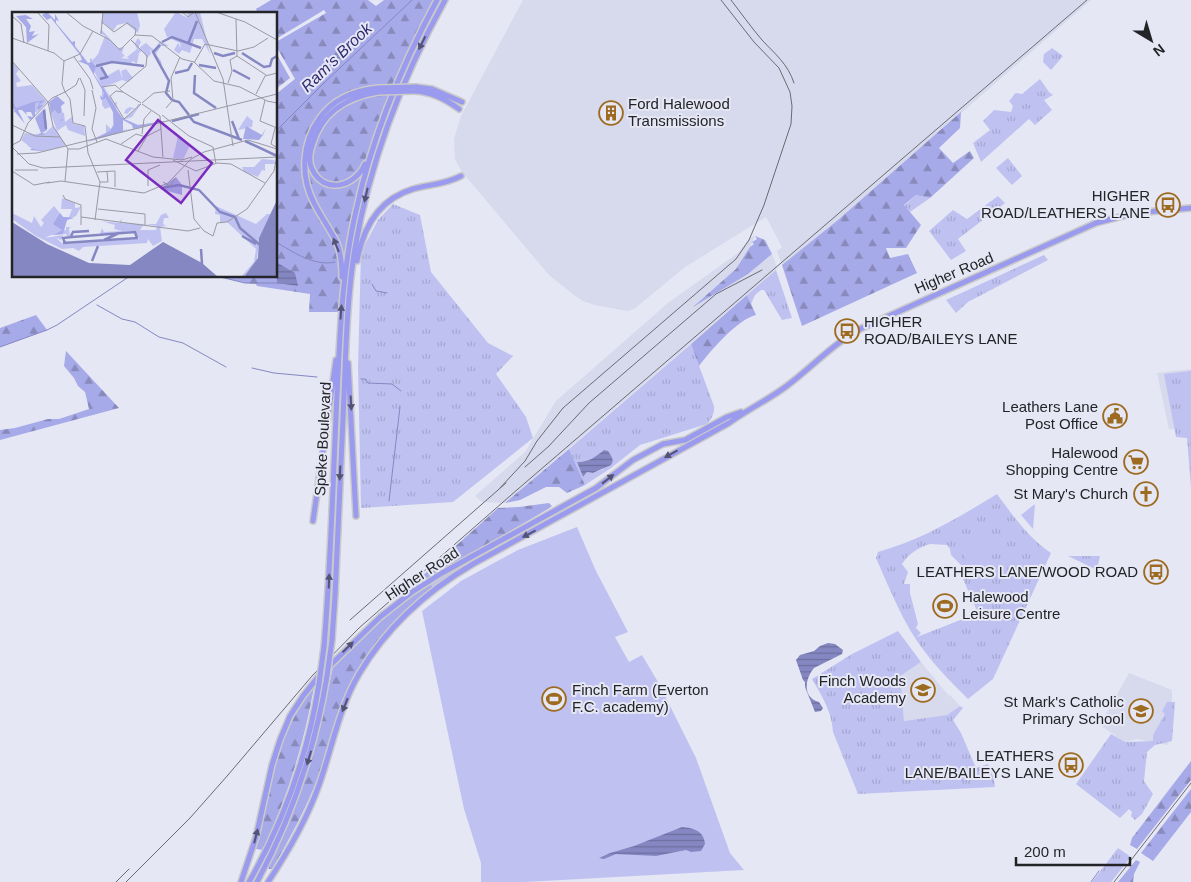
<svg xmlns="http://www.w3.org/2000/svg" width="1191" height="882" font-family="Arial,sans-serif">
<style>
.built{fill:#d7d9ec}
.grass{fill:url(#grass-tufts);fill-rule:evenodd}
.forest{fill:url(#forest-firs)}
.garden{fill:#bfc2f1}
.water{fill:url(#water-rules)}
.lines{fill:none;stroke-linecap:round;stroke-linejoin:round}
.stream{stroke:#8587c2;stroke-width:1}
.trunk-casing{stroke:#cacacb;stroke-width:8}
.trunk{stroke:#9a9aee;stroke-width:5}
.rail{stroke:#6a6b72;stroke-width:1}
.trunk-bridge-casing{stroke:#cacacb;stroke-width:8;stroke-linecap:butt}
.trunk-bridge{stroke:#9a9aee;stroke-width:5}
.oneway{fill:#535377}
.labels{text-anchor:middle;stroke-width:4;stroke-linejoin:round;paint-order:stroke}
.poi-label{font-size:15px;fill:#232428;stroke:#e6e7f4;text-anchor:end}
.street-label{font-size:15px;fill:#232428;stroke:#e6e7f4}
.water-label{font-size:16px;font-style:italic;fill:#2f2970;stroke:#e6e7f4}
.inset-river{fill:none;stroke:#8587c2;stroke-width:2.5}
.inset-road{fill:none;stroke:#9899a2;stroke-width:1}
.view{fill:#7b2cbf;fill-opacity:0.15;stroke:#7b2cbf;stroke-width:2.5}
.inset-edge{fill:none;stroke:#232428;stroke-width:2.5}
</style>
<defs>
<pattern id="grass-tufts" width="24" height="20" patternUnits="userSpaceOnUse" patternTransform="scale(1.25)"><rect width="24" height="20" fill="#bfc2f1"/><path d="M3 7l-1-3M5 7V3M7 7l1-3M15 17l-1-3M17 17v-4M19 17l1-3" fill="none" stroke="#a4a7cf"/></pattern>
<pattern id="forest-firs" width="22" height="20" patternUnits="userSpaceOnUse" patternTransform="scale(1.25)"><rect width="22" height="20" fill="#a7aae8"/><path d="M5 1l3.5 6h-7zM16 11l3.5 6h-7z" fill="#888abc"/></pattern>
<pattern id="water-rules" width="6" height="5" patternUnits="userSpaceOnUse" patternTransform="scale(1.25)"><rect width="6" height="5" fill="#8587c2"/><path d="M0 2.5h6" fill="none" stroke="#6c6e9e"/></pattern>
</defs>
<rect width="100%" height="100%" fill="#e6e7f4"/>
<path class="built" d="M 523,0 L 1091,0 L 838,220 L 782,265 L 777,251 L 782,247 L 766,217 L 685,267 L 634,309 L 627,311 L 595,305 L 583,301 L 574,295 L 549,275 L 462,172 L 455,159 L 454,139 L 461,116 Z
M 755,235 L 748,253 L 736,269 L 730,283 L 748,274 L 772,254 L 777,267 L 776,270 L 505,503 L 482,502 L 475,496 L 525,452 L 556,401 L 668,303 L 738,253 L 748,240 Z
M 1191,369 L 1191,428 L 1169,429 L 1157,373 Z
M 921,662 L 949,696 L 950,695 L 960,706 L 947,715 L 904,721 L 901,686 L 896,679 Z
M 1129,673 L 1172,690 L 1172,716 L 1168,745 L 1137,739 L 1124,742 L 1100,725 Z"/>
<path class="grass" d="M 1052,48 L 1063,56 L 1051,70 L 1043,62 L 1044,54 Z
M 1040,79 L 1049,92 L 1053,95 L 1044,100 L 1052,110 L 1035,125 L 1029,119 L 981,162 L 973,143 L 990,130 L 983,121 L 994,110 L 1011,112 L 1013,106 L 1009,101 L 1016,93 L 1022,94 Z
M 1008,158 L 1022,176 L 1012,185 L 996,168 Z
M 916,195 L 930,198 L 910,212 L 904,206 Z
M 998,196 L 1005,203 L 958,239 L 966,251 L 951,260 L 929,231 L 953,210 L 967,219 Z
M 393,204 L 420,215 L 431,272 L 488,343 L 513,356 L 496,374 L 526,417 L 533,438 L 453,502 L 361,508 L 358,367 L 361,252 L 378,220 Z
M 1044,255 L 1048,260 L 968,302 L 956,313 L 946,300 Z
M 776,270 L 792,318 L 782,320 L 764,290 L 761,290 L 755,295 L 751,304 L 747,295 Z
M 691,344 L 714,406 C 715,412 712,419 707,424 L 640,445 L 611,468 L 585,485 L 569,449 ZM 602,451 L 604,469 L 593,473 L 587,472 L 583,477 L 577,462 C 588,462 595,459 602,451 Z
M 1191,371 L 1191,488 L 1187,438 L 1176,437 L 1164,374 Z
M 997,494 C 1013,516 1029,538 1051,553 L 993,679 L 968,699 C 949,680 930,661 915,638 C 899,613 888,585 876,558 L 878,552 C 924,539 957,518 997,494 ZM 930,544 L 947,545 L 950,549 L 951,555 L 963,567 L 959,570 L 978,613 L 917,637 L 921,633 L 916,628 L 918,624 L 910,593 L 910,584 L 904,584 L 908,572 L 902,564 C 909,553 918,548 930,544 Z
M 1035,504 L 1033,529 L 1021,515 Z
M 553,514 L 556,517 L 476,559 L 433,588 L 430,583 Z
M 1068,556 L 1100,556 L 1097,570 Z
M 898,631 L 921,662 L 896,679 L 901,686 L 904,721 L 947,715 L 960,706 L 963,708 L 953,720 L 961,733 L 976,768 L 988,764 L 994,779 L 995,787 L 858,794 L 833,732 C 832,712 822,696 812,679 L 852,654 Z
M 1167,702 L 1175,702 L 1172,741 L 1155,745 L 1147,752 L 1144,781 L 1153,794 L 1142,814 L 1135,820 L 1131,816 L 1132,812 L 1129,809 L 1120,818 L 1076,784 L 1111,734 L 1125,742 L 1153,741 L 1153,735 L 1165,714 L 1162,711 Z
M 1118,848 L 1131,857 L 1111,882 L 1092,882 Z"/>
<path class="forest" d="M 271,0 L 368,0 L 376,6 L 384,0 L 437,0 L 393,87 L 368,89 L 332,106 L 312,131 L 305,164 L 310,164 L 315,136 L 338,106 L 378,92 L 391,95 L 356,211 L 341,312 L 309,312 L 310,294 L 257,286 L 256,284 L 245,283 L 216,276 L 276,276 L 276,94 L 295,79 L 276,46 L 276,42 L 326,13 L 324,10 L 276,39 L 276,14 L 258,14 L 256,9 Z
M 276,53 L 290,78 L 276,89 Z
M 961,112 L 960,128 L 939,148 L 953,163 L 970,151 L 974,158 L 930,198 L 916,195 L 904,205 L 921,225 L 906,248 L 886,248 L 890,258 L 908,254 L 917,273 L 802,326 L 782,265 L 838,220 Z
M 755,236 L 765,240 L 772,254 L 748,274 L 693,307 L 736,269 L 750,247 L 754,244 L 752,242 L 757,239 Z
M 747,295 L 756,315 C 738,319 711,350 699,366 L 691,344 Z
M 36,315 L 47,330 L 0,347 L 0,328 Z
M 66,351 L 119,408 L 0,440 L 0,430 L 15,428 L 48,419 L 59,419 L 89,409 L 85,392 L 78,386 L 74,378 L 64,366 Z
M 569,449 L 585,485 L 567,493 L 559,487 L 546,487 L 520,500 L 505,503 Z
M 549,503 L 552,506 L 548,509 C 503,536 457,560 413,589 L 411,586 L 498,508 L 519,507 Z
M 430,583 L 433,588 C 397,616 364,652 346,693 C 334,720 329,750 318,777 C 306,809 289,840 272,869 L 269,869 L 268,867 L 286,830 L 310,765 L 317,738 L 333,667 L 379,623 L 406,600 Z
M 314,687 C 304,744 287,798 263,850 L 256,849 C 269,793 276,733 314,687 Z
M 1191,761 L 1191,780 L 1137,849 L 1130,845 L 1132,838 Z
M 1191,789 L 1191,812 L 1153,861 L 1141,853 Z
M 1136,860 L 1140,862 L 1134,874 L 1133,882 L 1118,882 Z"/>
<path class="garden" d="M 1191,389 L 1191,423 L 1183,424 L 1181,390 Z
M 577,527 L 596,571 L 628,632 L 615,637 L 629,662 L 642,655 L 658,682 L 696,758 L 730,853 L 744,870 L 525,882 L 481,882 L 481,863 L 464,809 L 422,611 L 461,581 L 518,550 Z
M 979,533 L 990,549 L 969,563 L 958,547 Z"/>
<path class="water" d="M 276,262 L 295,273 L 298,286 L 277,283 Z
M 604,450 L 608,451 C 611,456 615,459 611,465 L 593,473 L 587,472 L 583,477 L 577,462 C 590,462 595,457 604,450 Z
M 828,643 L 835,644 L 843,650 L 842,654 L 814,668 C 804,680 803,698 819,702 L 823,708 L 821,711 L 815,712 L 805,687 L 805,682 L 803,680 L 796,660 L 800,655 L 814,651 L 820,646 Z
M 682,827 C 694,828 704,831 705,844 L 701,851 L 691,852 L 686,850 L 656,856 L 616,854 L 604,859 L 599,858 L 610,853 L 634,846 Z"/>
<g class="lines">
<path class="stream" d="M 276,131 L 324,83 L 412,0
M 276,242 C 293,252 315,267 335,262
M 216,276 L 245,283 L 277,283
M 372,284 L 376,291 L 387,293
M 97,305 L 122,319 L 135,322 L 159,337 L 183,343 L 226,367
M 0,347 L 47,330 L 57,325 L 130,276
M 252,368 L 274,373 L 317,377
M 361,379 L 365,379 L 368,383 L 392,384 L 401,391
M 389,501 L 400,407
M 1091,882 L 1099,871"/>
<g class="trunk-casing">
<path id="trunk" d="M 416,87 L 432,89 L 462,102
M 414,91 C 432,92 445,99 459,109
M 365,164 C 355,187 324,195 312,169 C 308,161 310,151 313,143 C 322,112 348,97 378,92
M 357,261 C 363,228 379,199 413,189 C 430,184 444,185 461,176
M 342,277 C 342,266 341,254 337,243 C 330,229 321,217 314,203 C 300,176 302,143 319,119 C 333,99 356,90 379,88
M 348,363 L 356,516
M 313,521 L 336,360
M 332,640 L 335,596 C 338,529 341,463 344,396 C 346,346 347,297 355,248 C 370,160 402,78 445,0
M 324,647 C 331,563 333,479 337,395 C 340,333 342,271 356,211 C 372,136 401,67 437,0
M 241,882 L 256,837 L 272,765 L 280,740 L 290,716 L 303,696 L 318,677 L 344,652 L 380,617 L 412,592 L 442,573 L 596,488 L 633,460 L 663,444 L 685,440 L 727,417 L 741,412
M 249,882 C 284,821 308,754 319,684
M 257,882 C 292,817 315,749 327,676
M 268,882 C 288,852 307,819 319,785 C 332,748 339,708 359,674 C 386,628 427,591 473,564 L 729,423 C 748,409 770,399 788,385 C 813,366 834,343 862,328 L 1096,223 L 1135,213 L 1191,208"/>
</g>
<use href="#trunk" class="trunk"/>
<path class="rail" d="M 731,0 C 741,13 751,27 762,40 C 775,54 788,64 794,83
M 525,467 L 548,447 L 589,403 L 716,294 L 762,270
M 500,488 L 525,461 L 537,441 L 563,408 L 736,259 L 749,240 L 764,205 L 791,124 L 792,106 L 790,92 L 779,68 L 754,42 L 721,0
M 350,620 L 506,483
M 116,882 L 129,869
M 126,882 L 190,818 L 228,775 L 312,676 L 359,628 L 518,489 L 1087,0
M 1114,882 L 1191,783"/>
<g class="trunk-bridge-casing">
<path id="trunk-bridge" d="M 379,88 L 416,87
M 378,92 L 414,91
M 327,676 L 332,640
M 319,684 L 324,647"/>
</g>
<use href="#trunk-bridge" class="trunk-bridge"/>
</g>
<defs><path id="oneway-solid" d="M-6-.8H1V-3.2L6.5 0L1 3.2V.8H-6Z" transform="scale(1.25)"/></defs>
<g class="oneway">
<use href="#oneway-solid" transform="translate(422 43) rotate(117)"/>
<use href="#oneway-solid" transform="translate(366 195) rotate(103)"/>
<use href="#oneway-solid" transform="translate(336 245) rotate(-112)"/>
<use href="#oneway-solid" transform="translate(341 312) rotate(-86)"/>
<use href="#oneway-solid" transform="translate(351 403) rotate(87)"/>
<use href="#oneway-solid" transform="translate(671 454) rotate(151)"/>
<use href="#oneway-solid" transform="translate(340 473) rotate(93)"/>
<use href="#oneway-solid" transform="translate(608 479) rotate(-38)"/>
<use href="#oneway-solid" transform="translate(529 534) rotate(152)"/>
<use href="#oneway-solid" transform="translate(329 581) rotate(-88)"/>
<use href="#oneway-solid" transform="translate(348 647) rotate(-44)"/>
<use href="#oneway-solid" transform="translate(345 705) rotate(112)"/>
<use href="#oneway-solid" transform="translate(309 758) rotate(107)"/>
<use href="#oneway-solid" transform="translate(256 836) rotate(-76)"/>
</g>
<defs>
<g id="building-ring" transform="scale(1.25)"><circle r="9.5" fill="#e6e7f4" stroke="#9d6b20" stroke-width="1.5"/><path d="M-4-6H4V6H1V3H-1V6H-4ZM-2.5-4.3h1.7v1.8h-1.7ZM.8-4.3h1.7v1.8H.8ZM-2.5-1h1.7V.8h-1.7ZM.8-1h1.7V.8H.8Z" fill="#9d6b20"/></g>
<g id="bus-ring" transform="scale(1.25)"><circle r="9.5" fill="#e6e7f4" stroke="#9d6b20" stroke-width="1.5"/><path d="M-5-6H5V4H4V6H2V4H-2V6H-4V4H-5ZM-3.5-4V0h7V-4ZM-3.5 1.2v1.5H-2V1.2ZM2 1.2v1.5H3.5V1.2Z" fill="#9d6b20"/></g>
<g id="civic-ring" transform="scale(1.25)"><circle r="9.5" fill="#e6e7f4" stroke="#9d6b20" stroke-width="1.5"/><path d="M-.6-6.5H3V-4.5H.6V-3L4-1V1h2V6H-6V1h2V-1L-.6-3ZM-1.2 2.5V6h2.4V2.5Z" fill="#9d6b20"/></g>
<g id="supermarket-ring" transform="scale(1.25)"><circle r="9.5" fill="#e6e7f4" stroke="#9d6b20" stroke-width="1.5"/><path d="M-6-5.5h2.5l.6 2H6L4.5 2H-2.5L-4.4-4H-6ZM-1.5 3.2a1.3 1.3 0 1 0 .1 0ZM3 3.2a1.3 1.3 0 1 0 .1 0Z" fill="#9d6b20"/></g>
<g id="church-ring" transform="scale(1.25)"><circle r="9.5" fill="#e6e7f4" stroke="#9d6b20" stroke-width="1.5"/><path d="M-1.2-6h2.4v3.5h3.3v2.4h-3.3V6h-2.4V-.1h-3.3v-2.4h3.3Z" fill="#9d6b20"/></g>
<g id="stadium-ring" transform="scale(1.25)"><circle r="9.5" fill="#e6e7f4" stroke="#9d6b20" stroke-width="1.5"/><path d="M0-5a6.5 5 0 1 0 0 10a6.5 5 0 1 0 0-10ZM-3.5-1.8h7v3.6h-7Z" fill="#9d6b20"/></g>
<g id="school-ring" transform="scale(1.25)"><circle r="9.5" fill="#e6e7f4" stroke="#9d6b20" stroke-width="1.5"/><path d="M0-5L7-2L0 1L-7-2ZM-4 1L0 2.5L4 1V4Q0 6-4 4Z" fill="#9d6b20"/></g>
</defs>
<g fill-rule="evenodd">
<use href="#building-ring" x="611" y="113"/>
<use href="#bus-ring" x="1168" y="205"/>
<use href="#bus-ring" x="847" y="331"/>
<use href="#civic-ring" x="1115" y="416"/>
<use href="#supermarket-ring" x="1136" y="462"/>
<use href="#church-ring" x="1146" y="494"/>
<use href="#bus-ring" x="1156" y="572"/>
<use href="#stadium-ring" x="945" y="606"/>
<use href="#school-ring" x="923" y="690"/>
<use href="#stadium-ring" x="554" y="699"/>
<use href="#school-ring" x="1141" y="711"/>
<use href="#bus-ring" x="1071" y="765"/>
</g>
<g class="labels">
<g class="poi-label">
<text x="628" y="109" text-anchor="start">Ford Halewood<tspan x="628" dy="17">Transmissions</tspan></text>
<text x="1150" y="201">HIGHER<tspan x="1150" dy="17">ROAD/LEATHERS LANE</tspan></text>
<text x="864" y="327" text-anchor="start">HIGHER<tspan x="864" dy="17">ROAD/BAILEYS LANE</tspan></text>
<text x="1098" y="412">Leathers Lane<tspan x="1098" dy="17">Post Office</tspan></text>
<text x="1118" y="458">Halewood<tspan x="1118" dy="17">Shopping Centre</tspan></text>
<text x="1128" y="499">St Mary's Church</text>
<text x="1138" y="577">LEATHERS LANE/WOOD ROAD</text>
<text x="962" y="602" text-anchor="start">Halewood<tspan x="962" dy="17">Leisure Centre</tspan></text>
<text x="906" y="686">Finch Woods<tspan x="906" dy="17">Academy</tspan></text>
<text x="572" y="695" text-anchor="start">Finch Farm (Everton<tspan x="572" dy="17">F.C. academy)</tspan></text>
<text x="1124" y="707">St Mark's Catholic<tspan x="1124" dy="17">Primary School</tspan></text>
<text x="1054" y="761">LEATHERS<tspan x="1054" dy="17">LANE/BAILEYS LANE</tspan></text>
</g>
<g class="street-label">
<text transform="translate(954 273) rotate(-23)" y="5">Higher Road</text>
<text transform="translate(323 439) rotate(-87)" y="5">Speke Boulevard</text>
<text transform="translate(422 574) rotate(-33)" y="5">Higher Road</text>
</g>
<g class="water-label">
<text transform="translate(336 57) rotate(-44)" y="6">Ram's Brook</text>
</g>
</g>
<g transform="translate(12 12)">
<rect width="265" height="265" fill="#e6e7f4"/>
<path d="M 91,0 L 125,0 L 128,13 L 126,21 L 114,11 L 105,13 L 101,19 L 92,11 L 89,12 ZM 164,0 L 176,6 L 175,0 L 188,0 L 198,42 L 190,27 L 182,27 L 178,41 L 170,38 L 167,42 L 162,38 L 166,31 L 169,36 L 168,31 L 155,25 L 152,17 ZM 89,17 L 106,36 L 112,35 L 110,41 L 113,44 L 109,46 L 117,47 L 115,45 L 125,37 L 120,27 L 123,31 L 126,26 L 129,30 L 126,36 L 132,37 L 127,41 L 125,52 L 121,49 L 118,53 L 99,50 L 89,54 L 95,64 L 107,57 L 111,68 L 109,59 L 114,57 L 121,66 L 116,70 L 110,68 L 92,75 L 102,91 L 105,90 L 104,98 L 112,107 L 123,98 L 120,97 L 115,102 L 112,101 L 114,97 L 118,95 L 124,97 L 126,92 L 129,92 L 120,105 L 111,108 L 110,118 L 130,116 L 94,122 L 94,112 L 99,117 L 101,113 L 101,100 L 98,95 L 93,97 L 90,93 L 90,75 L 81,57 L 84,52 L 78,51 L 78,46 L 81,48 L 86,42 L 93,24 L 88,21 ZM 148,29 L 157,34 L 149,34 L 144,42 L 149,49 L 150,55 L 148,57 L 148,50 L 138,37 L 139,42 L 135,46 L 128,35 L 134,31 L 142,38 ZM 0,50 L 7,57 L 4,62 L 9,69 L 4,71 L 5,75 L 20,73 L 35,90 L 24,101 L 20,92 L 0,101 L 3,98 L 0,96 ZM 43,98 L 52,101 L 53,110 L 61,104 L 61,112 L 72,114 L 73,124 L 56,118 L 54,113 L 45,119 L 39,102 ZM 235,104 L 241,109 L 240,115 L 226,118 ZM 250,147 L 262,148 L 264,152 L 253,152 L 253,159 L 250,158 L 246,165 L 232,160 L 230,155 L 242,155 ZM 50,186 L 63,191 L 63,196 L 69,195 L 64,204 L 55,208 L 51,218 L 54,218 L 54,215 L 60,215 L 57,216 L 58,224 L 54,224 L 55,222 L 39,223 L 33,226 L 51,223 L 49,228 L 44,226 L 51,232 L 127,227 L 123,219 L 88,222 L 90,216 L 92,220 L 110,219 L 102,217 L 103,213 L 89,209 L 107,211 L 110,206 L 109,211 L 132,212 L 128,218 L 144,218 L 145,214 L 133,212 L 144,212 L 149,203 L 154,201 L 157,206 L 152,206 L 151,212 L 154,214 L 148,215 L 150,229 L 141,234 L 136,227 L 135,231 L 71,235 L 67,239 L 61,236 L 50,237 L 24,224 L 0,207 L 0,201 L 20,211 L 22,204 L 29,215 L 32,211 L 29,208 L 42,194 L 51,205 L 57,205 L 60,197 L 49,197 Z" fill="#bfc2f1"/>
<path d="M 35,0 L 43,8 L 43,2 L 47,9 L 44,8 L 44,11 L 60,30 L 63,29 L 63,34 L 76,51 L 80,50 L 84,54 L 82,62 L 110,106 L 126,113 L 160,108 L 121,117 L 120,113 L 111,108 L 111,120 L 75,130 L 98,119 L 102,113 L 101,100 L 94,86 L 89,88 L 88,83 L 91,86 L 92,81 L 76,53 L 66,49 L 70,48 L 68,43 L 39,6 L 35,8 L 30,3 ZM 14,3 L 21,7 L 14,7 L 19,14 L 17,20 L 23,19 L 20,24 L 27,22 L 15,31 L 14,15 L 4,4 ZM 45,84 L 53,91 L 49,94 L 52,116 L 51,108 L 47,110 L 51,106 L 50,100 L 46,102 L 43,98 L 39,102 L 37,90 ZM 0,88 L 4,96 L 21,90 L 33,88 L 27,93 L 31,93 L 27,98 L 25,96 L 28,90 L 23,91 L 23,104 L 18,108 L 15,104 L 21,105 L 19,100 L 14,100 L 15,103 L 10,98 L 6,98 L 13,112 L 3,100 ZM 33,96 L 35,118 L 30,121 L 42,123 L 39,123 L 39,128 L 32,124 L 45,135 L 53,134 L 29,139 L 18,138 L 20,136 L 16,134 L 23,123 L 29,121 L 23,106 ZM 234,114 L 250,123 L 254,116 L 251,123 L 247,128 L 231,127 ZM 164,165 L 170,173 L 170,183 L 148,177 ZM 48,201 L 51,205 L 62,206 L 55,208 L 51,222 L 42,223 L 50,218 L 41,212 Z" fill="#a7aae8"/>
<path d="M 204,194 L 244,212 L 255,202 L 259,202 L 247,226 L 245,249 L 232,265 L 229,265 L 242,250 L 244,237 L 215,210 L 208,210 L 208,203 L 203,202 Z" fill="#bfc2f1"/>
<path d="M 41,114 L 54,133 L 33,139 L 21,137 L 9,128 L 13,121 L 31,123 Z" fill="#bfc2f1"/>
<path d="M 166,124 L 178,133 L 171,148 L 161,146 Z" fill="#bfc2f1"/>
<path d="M 265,188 L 265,265 L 232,265 L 246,246 L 247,226 ZM 0,210 L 35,232 L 77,251 L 118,253 L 151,230 L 190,251 L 206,265 L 0,265 Z" fill="#8587c2"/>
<path class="inset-river" d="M 150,30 L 160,25 L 189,36M 176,32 L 185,9M 148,33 L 141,40 L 157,69 L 154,81 L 160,88M 202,41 L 211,44 L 223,41M 230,41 L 252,55 L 258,54 L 260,47 L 265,44M 187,53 L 204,56M 84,54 L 100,50 L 132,54M 221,58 L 238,67M 163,61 L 176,58 L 180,51M 183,63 L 182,81 L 204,96M 88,67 L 95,65 L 89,55M 160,88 L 167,90 L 177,103M 32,98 L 34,117M 177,104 L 182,110 L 230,128M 160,109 L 187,102M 220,109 L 227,127M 233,129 L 265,144M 149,176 L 167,173 L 187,178 L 208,200 L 223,205 L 228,216 L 248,233M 59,224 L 61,220 L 77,219M 230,224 L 244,232M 92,228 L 107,221M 51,231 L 126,226M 53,231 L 51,226 L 60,225 L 123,220 L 125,226M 189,237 L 190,252M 80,249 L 86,234"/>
<path class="inset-road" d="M 25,0 L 37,13 L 36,39M 54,0 L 71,14 L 98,28 L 108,38 L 123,23 L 140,24 L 170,47 L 182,50 L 202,69 L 228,75 L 255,89 L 265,91M 170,0 L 176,5 L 182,0M 183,0 L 211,67 L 221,134M 204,0 L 233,10 L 265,28M 0,4 L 9,12 L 12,31M 224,7 L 225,44M 90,10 L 102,20 L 115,11 L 124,17 L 123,23M 89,22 L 91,0M 0,26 L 42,41 L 52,49M 68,42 L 81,19M 225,44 L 254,63M 62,45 L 78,67 L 81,77M 0,49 L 36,90 L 41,114 L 56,137 L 53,169M 182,51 L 193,32 L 226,39 L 242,35 L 256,26M 67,66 L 64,73 L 53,80 L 58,87 L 61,111 L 73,114 L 76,141 L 88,170 L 83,208M 68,66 L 73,78 L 72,104M 216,71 L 220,59 L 218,48 L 225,44M 90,75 L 103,73 L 111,80M 108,76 L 134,54 L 135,44 L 119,28M 80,78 L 84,96 L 80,117 L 85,130M 111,80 L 104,79 L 98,84 L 112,107 L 129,92M 111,80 L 129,91M 244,82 L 253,64 L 265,61M 253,88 L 248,109 L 265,116M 130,91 L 142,81 L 158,79M 130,92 L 148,104M 154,96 L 161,88 L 159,66 L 168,45M 150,103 L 177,124 L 201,135 L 204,152M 148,104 L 151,145M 0,113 L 23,124 L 48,125M 263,116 L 259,132 L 264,135M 130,122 L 132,107 L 139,99M 109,132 L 124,122 L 134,125M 0,133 L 8,129 L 16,111 L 40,86 L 53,80 L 50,72 L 52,49 L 68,42M 0,135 L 17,152 L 31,156 L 265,145M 56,137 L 67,137 L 94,127 L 141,145 L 170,148 L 180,145M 126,139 L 135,124 L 149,117M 5,142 L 25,141 L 265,82M 161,148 L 184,159 L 205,151 L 219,152 L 253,171M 3,158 L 26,158M 176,158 L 182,207 L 192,219 L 201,224 L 205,211 L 215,210 L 235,197 L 262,159 L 265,143M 0,159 L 22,173 L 38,170M 85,160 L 103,159 L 103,175M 88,170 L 96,170 L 95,160M 151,170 L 158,174 L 163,166M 35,171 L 49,169 L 132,181 L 156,171 L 179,147 L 192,140 L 236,128 L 265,137M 136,174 L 136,158 L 148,153M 51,183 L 53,187 L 69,193 L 69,213M 86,197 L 133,202 L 133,213M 69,205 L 176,219 L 188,216"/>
<path class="view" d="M 146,108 L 200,151 L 169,191 L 114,148 Z"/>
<rect width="265" height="265" class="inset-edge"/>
</g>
<g transform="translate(1151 40) rotate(142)" stroke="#e6e7f4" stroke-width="4" paint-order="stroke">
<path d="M0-4L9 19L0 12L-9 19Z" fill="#232428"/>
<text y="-8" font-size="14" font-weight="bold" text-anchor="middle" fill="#232428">N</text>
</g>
<path d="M1016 857v8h114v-8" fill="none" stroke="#232428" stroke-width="2.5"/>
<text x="1024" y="857" font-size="15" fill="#232428" stroke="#e6e7f4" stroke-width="4" paint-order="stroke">200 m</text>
</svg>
